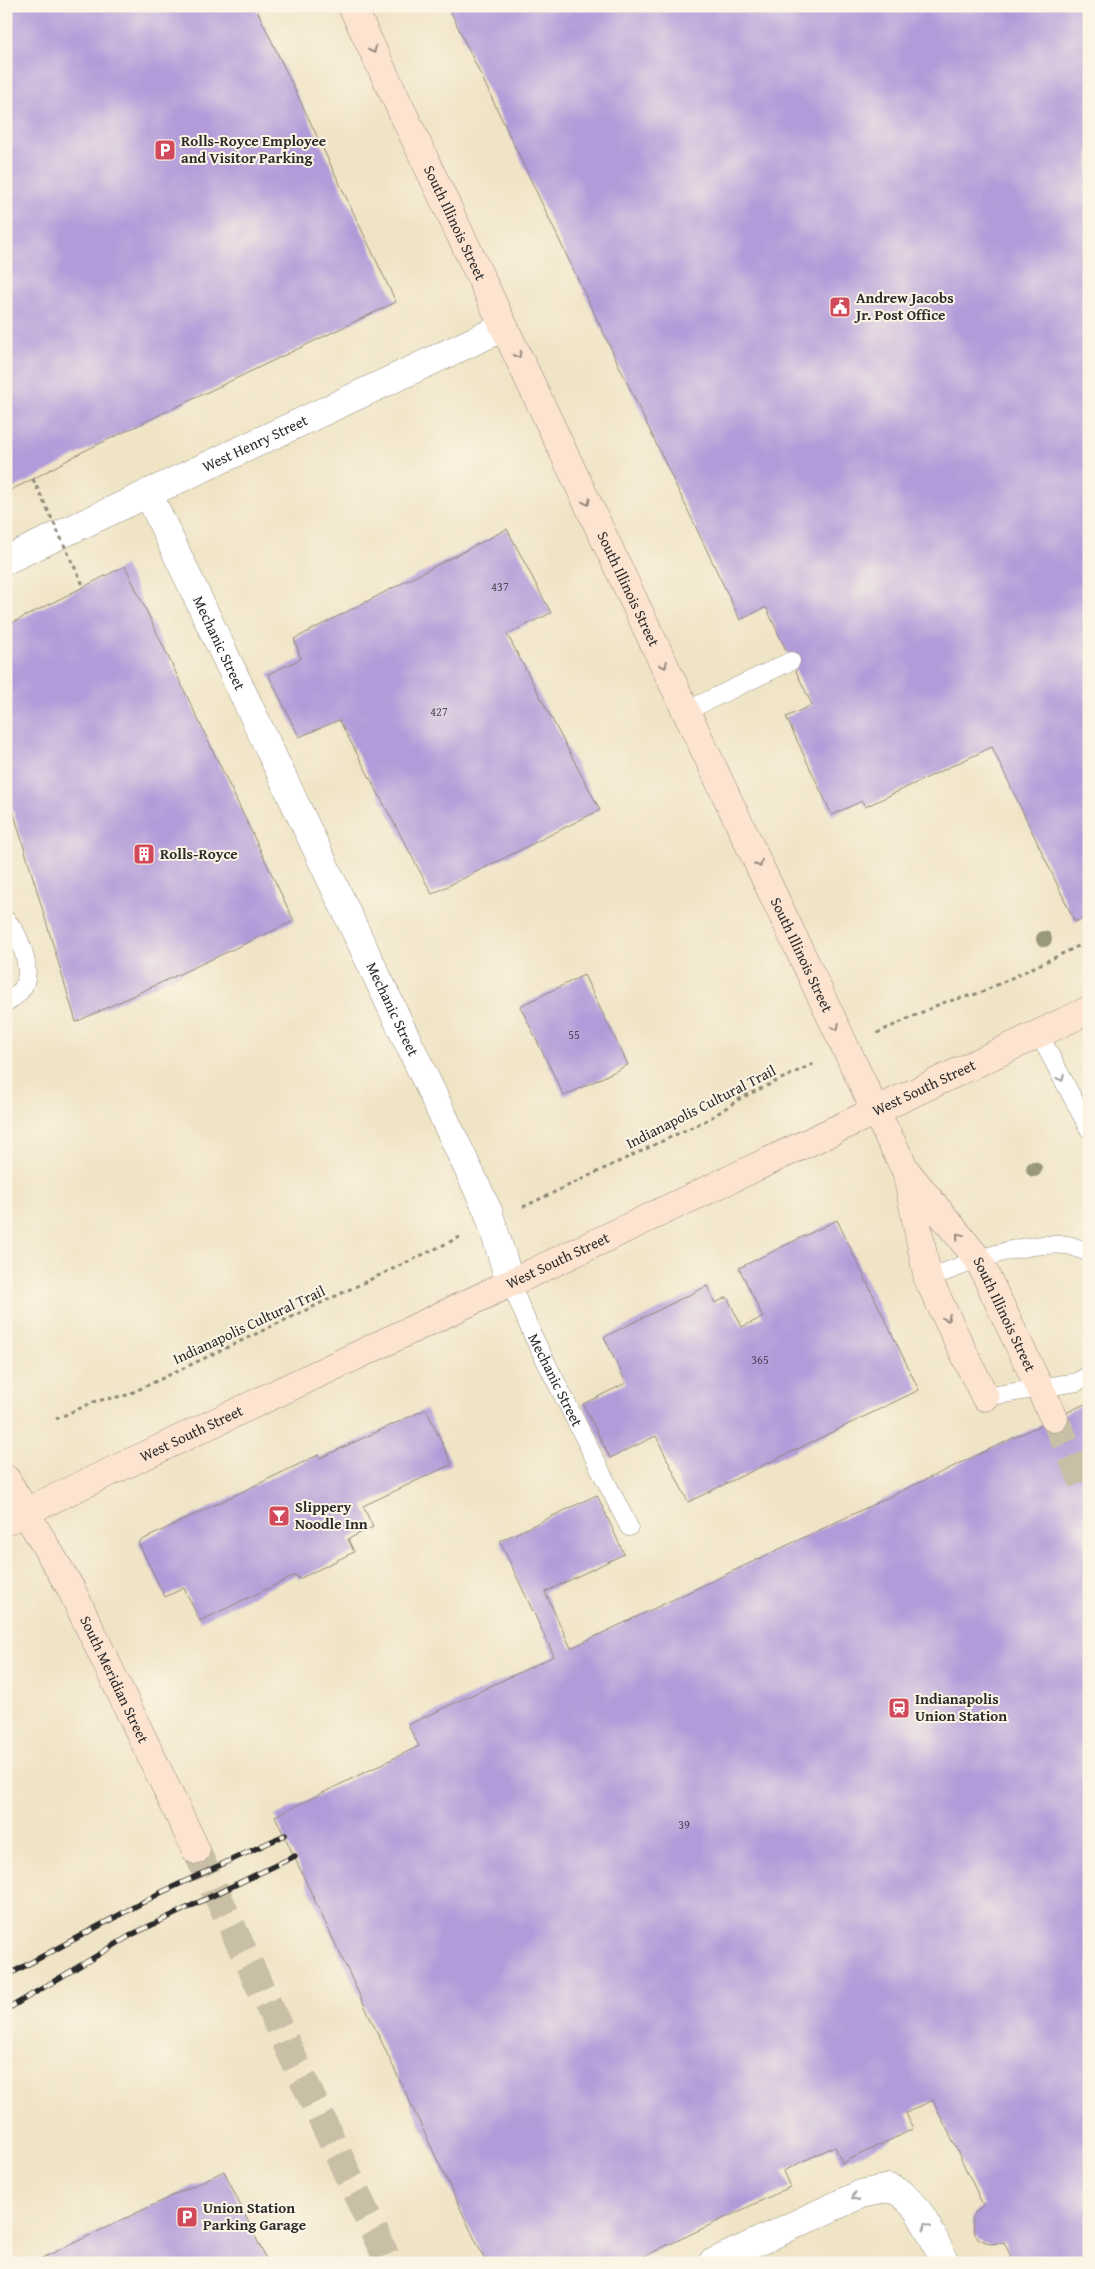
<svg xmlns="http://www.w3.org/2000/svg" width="1095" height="2269" font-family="'Gentium Book Plus',serif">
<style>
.building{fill:#b39bd9}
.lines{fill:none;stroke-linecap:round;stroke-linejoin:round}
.secondary-tunnel{stroke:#c9bfa7;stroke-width:28;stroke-dasharray:28 14;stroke-linecap:butt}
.lane-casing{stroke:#8e8878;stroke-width:19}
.street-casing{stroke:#8e8878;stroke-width:29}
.secondary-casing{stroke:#8e8878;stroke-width:29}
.path{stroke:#8e8878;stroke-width:3;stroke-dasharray:4 4;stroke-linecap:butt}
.lane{stroke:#fff;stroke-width:18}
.street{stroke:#fff;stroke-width:28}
.secondary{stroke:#fde4d1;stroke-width:28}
.rail-casing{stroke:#2b2b2b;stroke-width:5.5}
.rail{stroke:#fcf5e5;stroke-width:4;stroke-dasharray:11;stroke-linecap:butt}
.path-bridge{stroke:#8e8878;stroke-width:3;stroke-dasharray:4 4;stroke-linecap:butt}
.tree{fill:#99987c}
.oneway{stroke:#94887e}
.oneway2{stroke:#a0a0a0}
.labels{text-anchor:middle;stroke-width:4;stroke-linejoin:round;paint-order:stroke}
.number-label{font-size:12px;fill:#4d4756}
.poi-label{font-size:15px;font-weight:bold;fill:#2b2b2b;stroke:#fcf5e5;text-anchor:start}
.street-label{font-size:15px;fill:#2b2b2b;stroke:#fcf5e5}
</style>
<rect width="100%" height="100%" fill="#fcf5e5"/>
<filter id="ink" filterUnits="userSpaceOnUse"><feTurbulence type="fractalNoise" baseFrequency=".02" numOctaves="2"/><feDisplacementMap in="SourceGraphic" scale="10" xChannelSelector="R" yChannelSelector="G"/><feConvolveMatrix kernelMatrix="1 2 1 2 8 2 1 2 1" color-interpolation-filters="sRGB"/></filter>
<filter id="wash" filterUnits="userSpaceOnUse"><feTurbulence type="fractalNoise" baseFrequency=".0096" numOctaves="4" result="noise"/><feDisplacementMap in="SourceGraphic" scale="20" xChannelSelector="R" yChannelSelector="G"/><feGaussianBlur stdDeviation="1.12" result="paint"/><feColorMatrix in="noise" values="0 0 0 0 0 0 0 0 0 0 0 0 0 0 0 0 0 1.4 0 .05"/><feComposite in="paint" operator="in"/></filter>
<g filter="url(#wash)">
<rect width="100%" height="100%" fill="#f0e4c6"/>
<g id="blocks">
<path class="building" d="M 6,6 L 255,6 L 396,302 L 82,452 L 33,479 L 6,492 Z
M 448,6 L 1089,6 L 1089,915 L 1075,922 L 992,747 L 865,807 L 862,801 L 832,815 L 786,717 L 812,705 L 791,661 L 766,607 L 740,620 Z
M 507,529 L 551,613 L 507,634 L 600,810 L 432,894 L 339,720 L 299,737 L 268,674 L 301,659 L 294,639 Z
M 125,566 L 294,921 L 76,1022 L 6,787 L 6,626 Z
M 584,975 L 628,1065 L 564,1096 L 520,1006 Z
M 837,1220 L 919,1390 L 688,1502 L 656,1436 L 610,1458 L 583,1404 L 626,1383 L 604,1337 L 707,1286 L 715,1303 L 727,1297 L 742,1327 L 763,1317 L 739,1268 Z
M 1089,1402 L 1089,2263 L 1014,2263 L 1004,2242 L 991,2244 L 979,2239 L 975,2234 L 972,2221 L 974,2214 L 983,2205 L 933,2100 L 906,2113 L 913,2129 L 842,2163 L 835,2146 L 783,2171 L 790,2187 L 630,2263 L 486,2263 L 275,1816 L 419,1746 L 408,1725 L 554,1656 L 500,1541 L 597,1495 L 624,1554 L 545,1592 L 571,1648 Z
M 426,1409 L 452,1464 L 363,1506 L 373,1527 L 348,1539 L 354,1552 L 299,1579 L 296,1575 L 200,1621 L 184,1588 L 165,1597 L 138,1542 L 318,1455 L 320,1458 Z
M 224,2171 L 268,2263 L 32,2263 Z"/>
</g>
</g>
<g filter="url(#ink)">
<use href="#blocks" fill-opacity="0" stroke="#8e8878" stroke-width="1"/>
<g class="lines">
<path class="secondary-tunnel" d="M 1054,1418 L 1089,1494
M 196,1850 L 389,2263"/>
<g class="lane-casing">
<g id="lane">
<path d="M 686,711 L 791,661"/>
<path d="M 6,920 C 19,931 31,966 25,983 C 22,992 14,998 6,1003"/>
<path d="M 1039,1034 L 1089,1129"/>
<path d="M 928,1279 C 969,1262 1021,1241 1067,1245 C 1074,1246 1082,1250 1089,1253"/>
<path id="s1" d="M 510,1282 L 533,1336 L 629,1527"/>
<path d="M 985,1397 L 1077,1382 L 1089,1375"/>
</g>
</g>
<g class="street-casing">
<g id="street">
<path id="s2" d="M 148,493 L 488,1211 L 510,1282"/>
<path id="s3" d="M 6,560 L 504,327"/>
<path d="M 712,2263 L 861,2194 L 889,2188 L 901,2193 L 917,2209 L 932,2235 L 945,2263"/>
</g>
</g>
<g class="secondary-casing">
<g id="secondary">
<path id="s4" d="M 352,6 L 876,1112 L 906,1171 L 978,1259 L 1054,1418"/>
<path d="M 907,1175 L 928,1279 L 985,1397"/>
<path id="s5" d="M 6,1479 L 71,1589 L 196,1850"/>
<path id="s6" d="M 6,1521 L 1089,1010"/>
</g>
</g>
<path class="path" d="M 877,1033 L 942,1003 L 980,993 L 1089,941
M 523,1207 L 709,1119 L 741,1098 L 815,1063
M 56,1419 L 96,1401 L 127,1395 L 460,1237"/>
<use href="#lane" class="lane"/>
<use href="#street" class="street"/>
<use href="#secondary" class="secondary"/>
<g class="rail-casing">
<path id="rail" d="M 6,1976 L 160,1893 L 285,1835
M 6,2010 L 133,1934 L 295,1856"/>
</g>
<use href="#rail" class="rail"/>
<path class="path-bridge" d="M 33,479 L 84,587"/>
</g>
<g class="tree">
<circle cx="1044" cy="939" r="8"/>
<circle cx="1034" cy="1169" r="8"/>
</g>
<defs><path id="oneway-chevron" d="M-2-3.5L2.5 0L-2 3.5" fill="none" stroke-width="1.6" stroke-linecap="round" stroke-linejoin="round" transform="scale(1.25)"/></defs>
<g class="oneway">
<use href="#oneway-chevron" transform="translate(373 50) rotate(65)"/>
<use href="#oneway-chevron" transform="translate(518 355) rotate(65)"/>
<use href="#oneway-chevron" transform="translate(587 502) rotate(65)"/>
<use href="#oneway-chevron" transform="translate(664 665) rotate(65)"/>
<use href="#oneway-chevron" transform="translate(759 864) rotate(65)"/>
<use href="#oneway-chevron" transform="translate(836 1027) rotate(65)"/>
<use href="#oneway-chevron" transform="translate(959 1236) rotate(-130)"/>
<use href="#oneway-chevron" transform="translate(947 1318) rotate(64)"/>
</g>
<g class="oneway2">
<use href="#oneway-chevron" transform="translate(1061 1078) rotate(63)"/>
<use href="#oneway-chevron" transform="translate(855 2197) rotate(156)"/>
<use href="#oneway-chevron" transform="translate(926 2226) rotate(-121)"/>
</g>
</g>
<defs>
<g id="parking-square" transform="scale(1.125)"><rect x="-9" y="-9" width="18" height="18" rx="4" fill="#d1495b" stroke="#fcf5e5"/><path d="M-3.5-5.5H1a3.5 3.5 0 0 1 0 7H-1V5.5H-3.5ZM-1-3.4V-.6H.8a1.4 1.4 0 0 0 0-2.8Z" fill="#fff"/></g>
<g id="civic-square" transform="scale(1.125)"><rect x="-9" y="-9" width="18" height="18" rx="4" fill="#d1495b" stroke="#fcf5e5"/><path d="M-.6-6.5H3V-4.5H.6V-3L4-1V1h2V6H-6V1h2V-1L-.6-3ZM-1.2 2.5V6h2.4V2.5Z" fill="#fff"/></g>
<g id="building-square" transform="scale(1.125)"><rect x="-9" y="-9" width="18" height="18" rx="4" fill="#d1495b" stroke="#fcf5e5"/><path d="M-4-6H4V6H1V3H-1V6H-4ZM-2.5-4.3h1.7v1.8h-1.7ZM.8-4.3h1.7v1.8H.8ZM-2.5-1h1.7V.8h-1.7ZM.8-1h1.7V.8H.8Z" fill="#fff"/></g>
<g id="bar-square" transform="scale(1.125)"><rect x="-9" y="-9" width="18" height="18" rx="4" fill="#d1495b" stroke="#fcf5e5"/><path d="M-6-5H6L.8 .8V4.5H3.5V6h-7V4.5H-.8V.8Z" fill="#fff"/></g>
<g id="station-square" transform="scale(1.125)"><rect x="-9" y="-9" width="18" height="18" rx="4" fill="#d1495b" stroke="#fcf5e5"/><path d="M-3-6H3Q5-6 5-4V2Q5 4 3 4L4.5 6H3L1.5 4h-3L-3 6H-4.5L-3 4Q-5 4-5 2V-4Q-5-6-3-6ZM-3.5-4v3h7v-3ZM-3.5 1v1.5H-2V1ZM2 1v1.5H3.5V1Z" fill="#fff"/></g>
</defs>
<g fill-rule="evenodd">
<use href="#parking-square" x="165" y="150"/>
<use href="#civic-square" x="840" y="307"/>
<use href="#building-square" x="144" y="854"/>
<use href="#bar-square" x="279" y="1516"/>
<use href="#station-square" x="899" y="1708"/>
<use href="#parking-square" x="187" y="2217"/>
</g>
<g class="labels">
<g class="number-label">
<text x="500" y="591">437</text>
<text x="439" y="716">427</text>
<text x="574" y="1039">55</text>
<text x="760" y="1364">365</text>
<text x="684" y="1829">39</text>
</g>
<g class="poi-label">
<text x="181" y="146">Rolls-Royce Employee<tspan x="181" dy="17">and Visitor Parking</tspan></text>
<text x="856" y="303">Andrew Jacobs<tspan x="856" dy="17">Jr. Post Office</tspan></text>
<text x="160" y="859">Rolls-Royce</text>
<text x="295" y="1512">Slippery<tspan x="295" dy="17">Noodle Inn</tspan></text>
<text x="915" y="1704">Indianapolis<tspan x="915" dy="17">Union Station</tspan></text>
<text x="203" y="2213">Union Station<tspan x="203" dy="17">Parking Garage</tspan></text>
</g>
<g class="street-label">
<text dy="5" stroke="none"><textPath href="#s4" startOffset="240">South Illinois Street</textPath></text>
<text dy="5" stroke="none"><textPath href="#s3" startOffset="275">West Henry Street</textPath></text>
<text dy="5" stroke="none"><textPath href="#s4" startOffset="645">South Illinois Street</textPath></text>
<text dy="5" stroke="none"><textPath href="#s2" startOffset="166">Mechanic Street</textPath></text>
<text dy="5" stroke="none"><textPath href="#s4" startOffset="1050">South Illinois Street</textPath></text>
<text dy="5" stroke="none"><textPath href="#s2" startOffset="571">Mechanic Street</textPath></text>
<text dy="5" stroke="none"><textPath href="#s6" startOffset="1015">West South Street</textPath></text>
<text transform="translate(701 1107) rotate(-27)" y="5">Indianapolis Cultural Trail</text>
<text dy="5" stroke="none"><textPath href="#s6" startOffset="610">West South Street</textPath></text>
<text dy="5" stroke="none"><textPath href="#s4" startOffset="1465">South Illinois Street</textPath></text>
<text transform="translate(249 1325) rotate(-25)" y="5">Indianapolis Cultural Trail</text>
<text dy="5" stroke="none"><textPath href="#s1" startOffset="108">Mechanic Street</textPath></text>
<text dy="5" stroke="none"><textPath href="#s6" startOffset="205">West South Street</textPath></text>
<text dy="5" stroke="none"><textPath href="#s5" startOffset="228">South Meridian Street</textPath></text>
</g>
</g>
<rect width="1095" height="2269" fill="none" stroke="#fcf5e5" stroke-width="25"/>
</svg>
